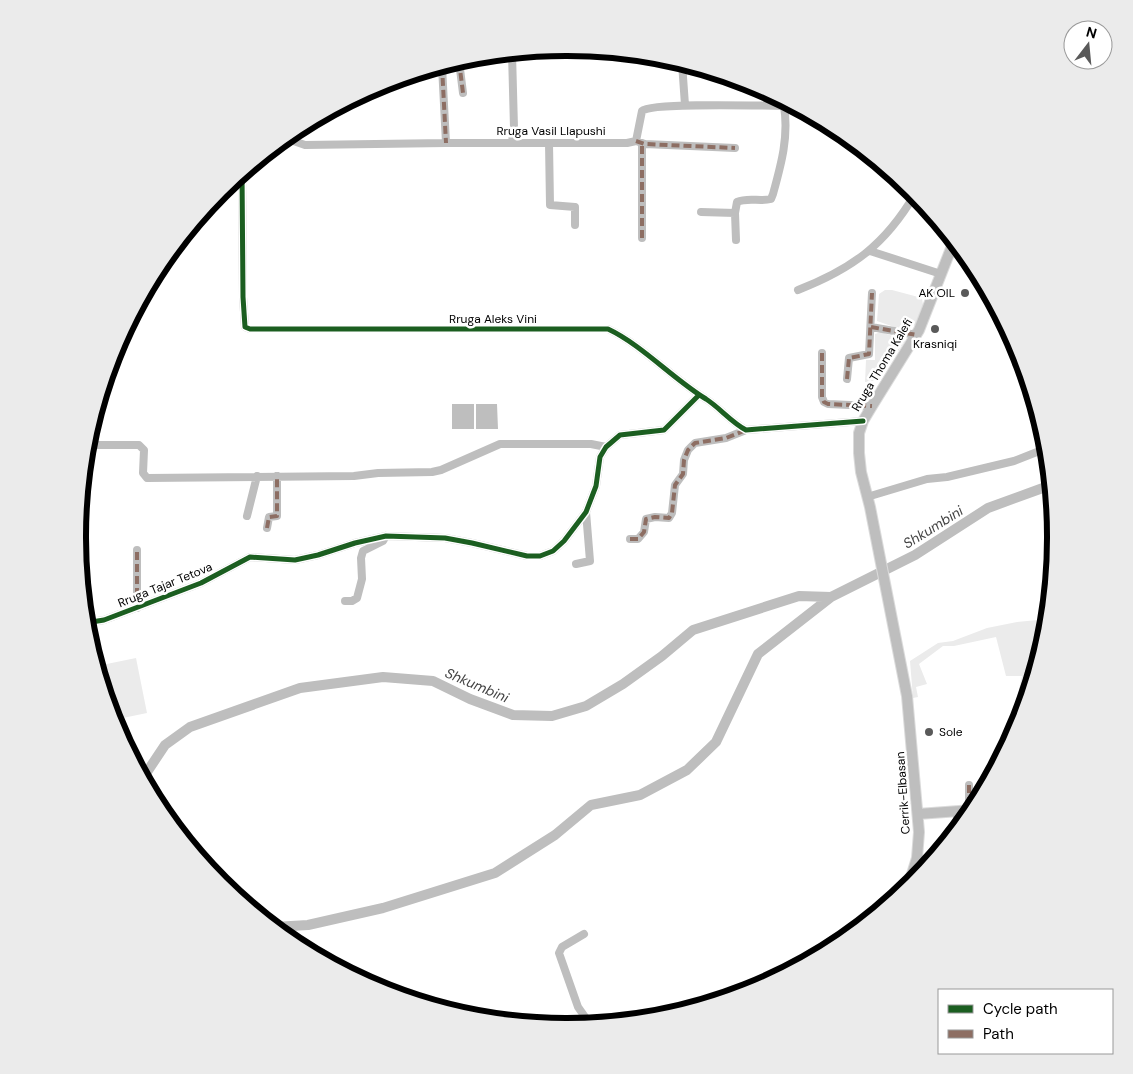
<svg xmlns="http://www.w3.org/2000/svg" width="1133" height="1074" font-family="'DM Sans',sans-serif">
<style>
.green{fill:#ebebeb}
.water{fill:#bebebe}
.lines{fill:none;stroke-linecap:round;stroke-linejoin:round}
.river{stroke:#bebebe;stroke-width:10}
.major-casing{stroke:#dbdbdb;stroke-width:12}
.minor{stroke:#bebebe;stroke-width:8}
.major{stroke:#bebebe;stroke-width:10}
.quiet{stroke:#8d6e63;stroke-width:4;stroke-dasharray:8 4;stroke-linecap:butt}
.cycleway-casing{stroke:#fff;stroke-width:8}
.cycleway{stroke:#1b5e20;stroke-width:5}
.poi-dot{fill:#595959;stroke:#fff;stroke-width:2}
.labels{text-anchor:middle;stroke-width:5;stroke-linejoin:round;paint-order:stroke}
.street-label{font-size:12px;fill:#000;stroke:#fff}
.poi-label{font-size:12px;fill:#000;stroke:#fff;text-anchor:end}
.water-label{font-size:14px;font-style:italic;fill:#434343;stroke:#fff}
.rim{fill:none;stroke:#000;stroke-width:6}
</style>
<rect width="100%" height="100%" fill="#fff"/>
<path class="green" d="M 885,290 L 892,290 L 922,298 L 923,305 L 915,325 L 897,328 L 877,321 L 879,294 Z
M 881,332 L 904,340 L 905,341 L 880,378 L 873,381 L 865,382 L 866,360 L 875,360 L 875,334 Z
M 1048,619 L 1047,633 L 1029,691 L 1019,689 L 1022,676 L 1006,676 L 996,637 L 954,646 L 943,646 L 919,664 L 927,684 L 916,687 L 918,697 L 913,698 L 910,661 L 938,643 L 953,641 L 987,628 L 1017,622 Z
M 136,658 L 147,713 L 113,720 L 97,666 Z"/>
<path class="water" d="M 452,404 L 474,404 L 474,429 L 452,429 Z
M 476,404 L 497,404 L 498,429 L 476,429 Z"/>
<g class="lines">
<path class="river" d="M 143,778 L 165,745 L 190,727 L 300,688 L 383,677 L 433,681 L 470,699 L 513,715 L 552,716 L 586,706 L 623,684 L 662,656 L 693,630 L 799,596 L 831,597
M 274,927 L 308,925 L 383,908 L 495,873 L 555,835 L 591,805 L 640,795 L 687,770 L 716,742 L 758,654 L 831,597 L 915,555 L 988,508 L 1051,485"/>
<g class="major-casing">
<path id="major" d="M 918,814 L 973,810
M 908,887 L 917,858 L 919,832 L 907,696 L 870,507 L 861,472 L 859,453 L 859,433 L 863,421 L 872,406 L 919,330 L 954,241"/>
</g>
<path class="minor" d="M 459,61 L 463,93
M 682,63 L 685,105
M 442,66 L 446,143
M 285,138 L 305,145 L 446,143 L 627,143 L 636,141 L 642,111 C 652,102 772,106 793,106
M 636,141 L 645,144 L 735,148
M 512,142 L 514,128 L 512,53
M 549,143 L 550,205 L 575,207 L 575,225
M 242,173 L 243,297 L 245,327 L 250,329 L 608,329 C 642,345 673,379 706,399 C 720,408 731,422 746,430 L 863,421
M 701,212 L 735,213
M 642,238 L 642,143
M 736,240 L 735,213 L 737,202 C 748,197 760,202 771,199 L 773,194 C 781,165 789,137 784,106
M 870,251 L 941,274
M 798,290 C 852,269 885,245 915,194
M 871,327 L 917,335
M 822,353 L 822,397 L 824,402 L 828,404 L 872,406
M 1016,364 L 1023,362
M 847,379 L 849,358 L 869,354 L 872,293
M 86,445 L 139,445 L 144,450 L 143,473 L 147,478 L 354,476 L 378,473 L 432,472 L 441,470 L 500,444 L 591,444 L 606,447
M 867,497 L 927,479 L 947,477 L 1014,461 L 1047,448
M 247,516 L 257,476
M 267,528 L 269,517 L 277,516 L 277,476
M 630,539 L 638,539 L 644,532 L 646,519 L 655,517 L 669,518 L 672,513 L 675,485 L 683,474 L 684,460 L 688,450 L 695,443 L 726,438 L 746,430
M 576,564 L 590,561 L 586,512
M 345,601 L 352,601 L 357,598 L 362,579 L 361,558 L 363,551 L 383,541 L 386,536
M 137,608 L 137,550
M 85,623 L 104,620 L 201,583 L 250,557 L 295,560 L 318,555 L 355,543 L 386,536 L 445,538 L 472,543 L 527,556 L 540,556 L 553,551 L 564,541 L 586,512 L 596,486 L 600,457 L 606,447 L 620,435 L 664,430 L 698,396
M 969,785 L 969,810
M 956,811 L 959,827
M 584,934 L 562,947 L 559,953 L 578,1007 L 590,1024"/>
<use href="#major" class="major"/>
<path class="quiet" d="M 459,61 L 463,93
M 442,66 L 446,143
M 636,141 L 645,144 L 735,148
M 642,238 L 642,143
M 871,327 L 917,335
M 822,353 L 822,397 L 824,402 L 828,404 L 872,406
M 1016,364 L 1023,362
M 847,379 L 849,358 L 869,354 L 872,293
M 267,528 L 269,517 L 277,516 L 277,476
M 630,539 L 638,539 L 644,532 L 646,519 L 655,517 L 669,518 L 672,513 L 675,485 L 683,474 L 684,460 L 688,450 L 695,443 L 726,438 L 746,430
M 137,608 L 137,550
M 969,785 L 969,810"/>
<g class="cycleway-casing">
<path id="cycleway" d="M 242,173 L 243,297 L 245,327 L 250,329 L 608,329 C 642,345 673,379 706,399 C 720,408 731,422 746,430 L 863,421
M 85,623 L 104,620 L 201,583 L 250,557 L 295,560 L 318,555 L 355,543 L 386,536 L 445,538 L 472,543 L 527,556 L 540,556 L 553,551 L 564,541 L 586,512 L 596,486 L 600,457 L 606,447 L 620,435 L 664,430 L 698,396"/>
</g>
<use href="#cycleway" class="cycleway"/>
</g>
<g class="poi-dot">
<circle cx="965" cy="293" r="5"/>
<circle cx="935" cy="329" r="5"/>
<circle cx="929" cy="732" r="5"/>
</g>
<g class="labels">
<g class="street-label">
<text x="551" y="135">Rruga Vasil Llapushi</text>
<text x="493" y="323">Rruga Aleks Vini</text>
<text transform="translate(882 365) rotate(-59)" y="4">Rruga Thoma Kalefi</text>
<text transform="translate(165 585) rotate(-22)" y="4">Rruga Tajar Tetova</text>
<text transform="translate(903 793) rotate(-94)" y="4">Cerrik-Elbasan</text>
</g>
<g class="poi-label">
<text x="955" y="297">AK OIL</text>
<text x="935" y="348" text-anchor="middle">Krasniqi</text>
<text x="939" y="736" text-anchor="start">Sole</text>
</g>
<g class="water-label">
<text transform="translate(933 527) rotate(-32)" y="5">Shkumbini</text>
<text transform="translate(477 685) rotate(23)" y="5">Shkumbini</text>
</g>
</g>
<path d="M0 0H1133V1074H0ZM566 56H567A480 480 0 0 1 1047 536V538A480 480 0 0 1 567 1018H566A480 480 0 0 1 86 538V536A480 480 0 0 1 566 56Z" fill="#ebebeb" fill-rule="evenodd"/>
<path class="rim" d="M566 56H567A480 480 0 0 1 1047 536V538A480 480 0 0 1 567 1018H566A480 480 0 0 1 86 538V536A480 480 0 0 1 566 56Z"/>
<rect x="938" y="989" width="175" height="65" fill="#ffffff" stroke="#999999"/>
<rect x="948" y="1005" width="25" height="8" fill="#1b5e20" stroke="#999999"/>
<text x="983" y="1014" font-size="15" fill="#000000">Cycle path</text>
<rect x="948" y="1030" width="25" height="8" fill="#8d6e63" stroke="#999999"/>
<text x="983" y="1039" font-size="15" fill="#000000">Path</text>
<g transform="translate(1088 45) rotate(16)"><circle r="24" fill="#ffffff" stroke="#999999"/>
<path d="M0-4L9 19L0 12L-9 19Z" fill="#595959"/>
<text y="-8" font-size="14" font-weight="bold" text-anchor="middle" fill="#000000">N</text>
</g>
</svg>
